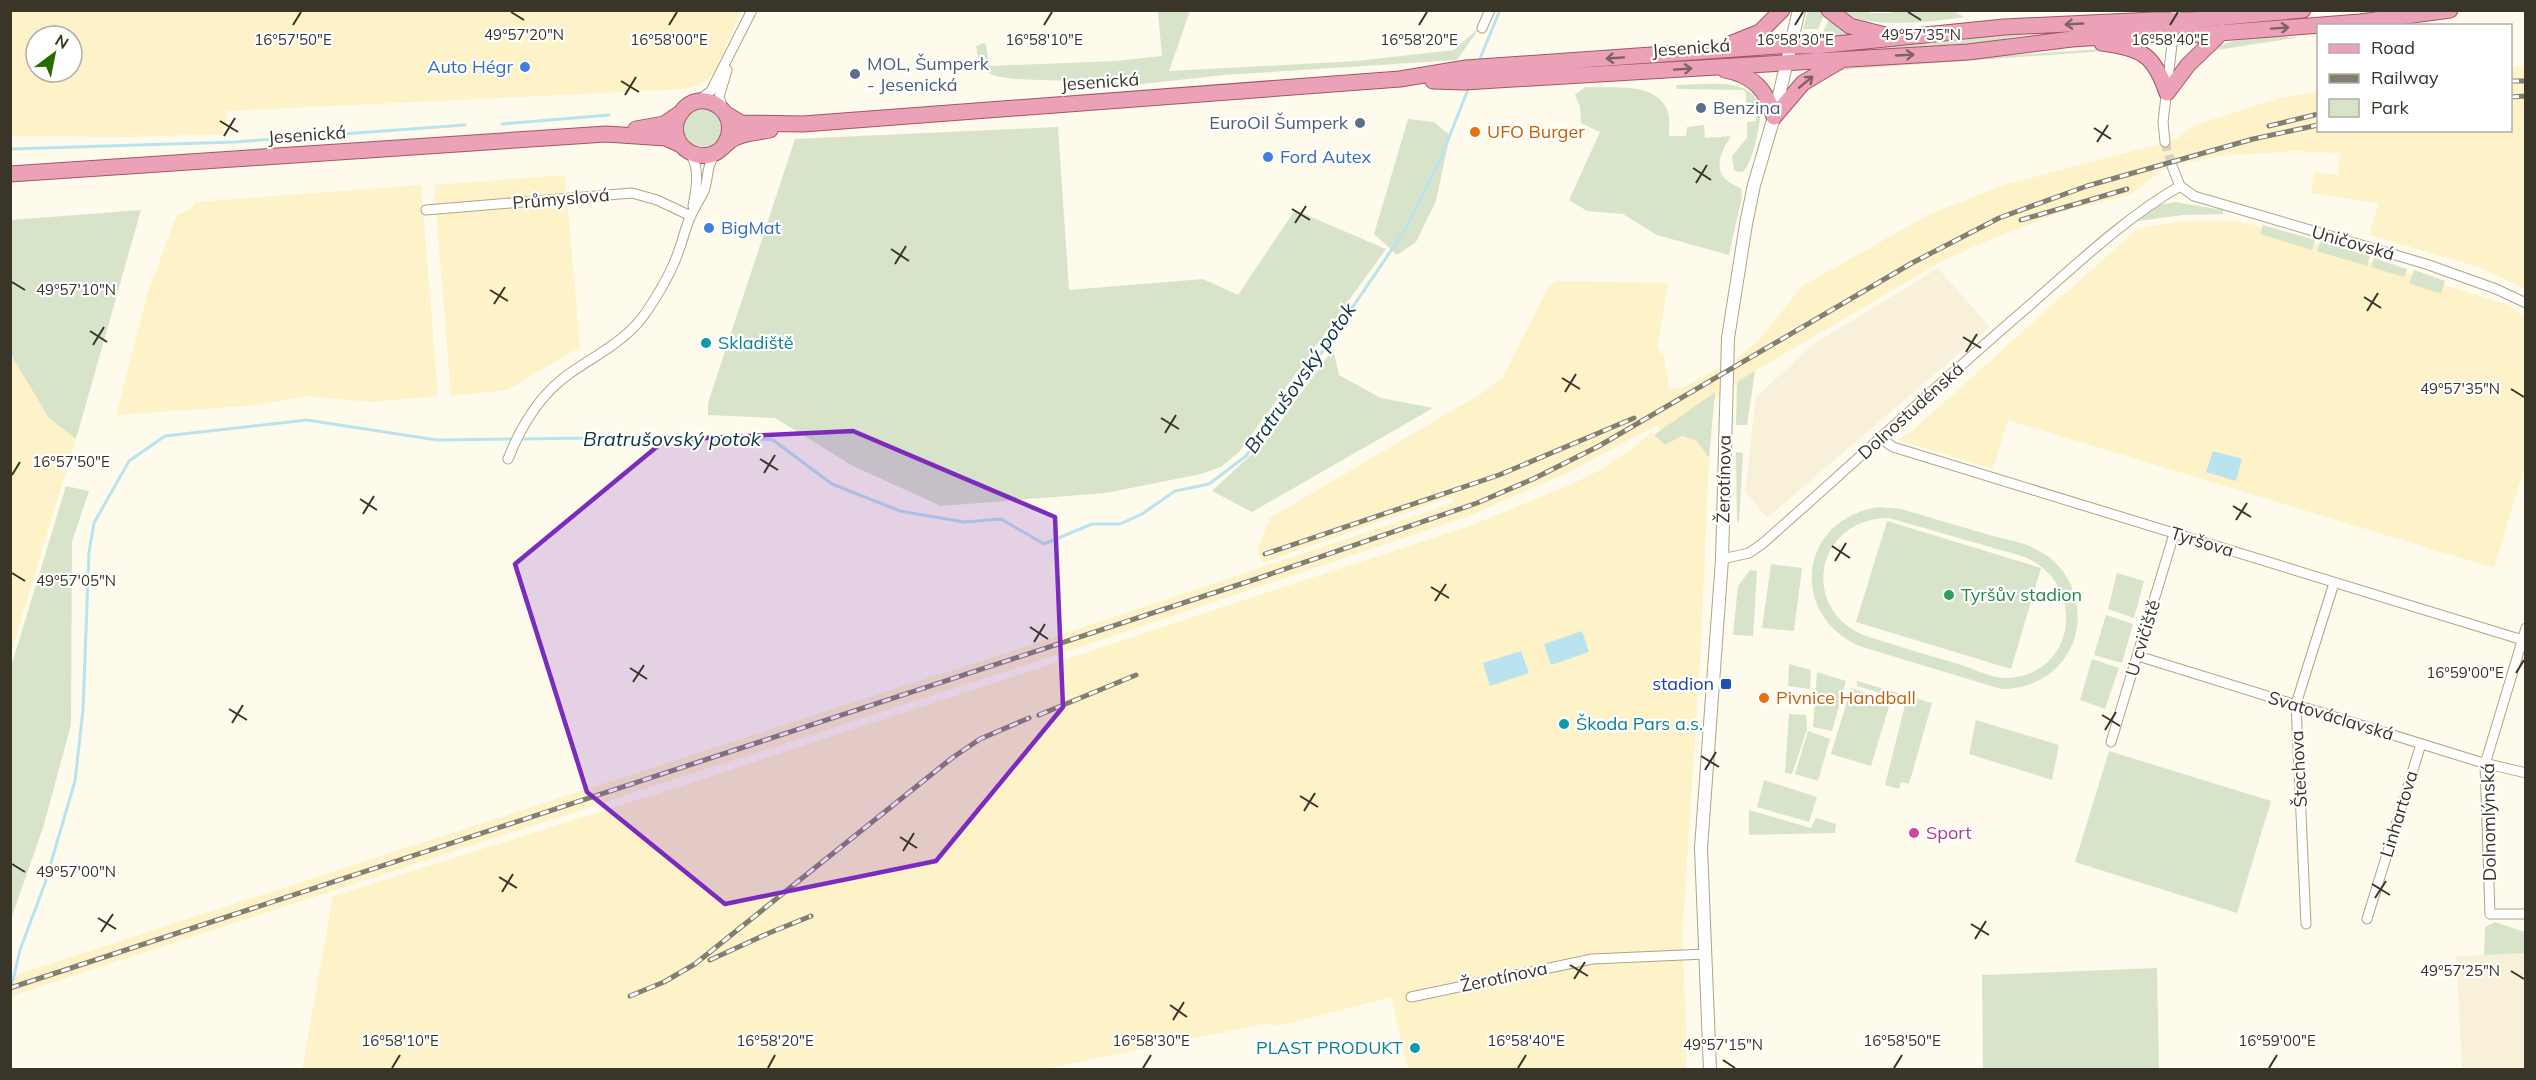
<svg xmlns="http://www.w3.org/2000/svg" width="2536" height="1080" font-family="Mulish,sans-serif">
<style>
.commercial{fill:#f9f0da}
.built{fill:#fef2c8;fill-rule:evenodd}
.green{fill:#d7e4ca;fill-rule:evenodd}
.water{fill:#b9e3ef}
.lines{fill:none;stroke-linecap:round;stroke-linejoin:round}
.stream{stroke:#b9e3ef;stroke-width:3}
.minor-tunnel{stroke:#d7d3c6;stroke-width:9;stroke-dasharray:9 4.5;stroke-linecap:butt}
.minor-casing{stroke:#aea585;stroke-width:11}
.tertiary-casing{stroke:#aea585;stroke-width:14}
.primary-casing{stroke:#a45467;stroke-width:17}
.minor{stroke:#fff;stroke-width:9}
.tertiary{stroke:#fff;stroke-width:12}
.primary{stroke:#eba2b8;stroke-width:15}
.rail-casing{stroke:#827f71;stroke-width:5}
.rail{stroke:#fff;stroke-width:3;stroke-dasharray:9;stroke-linecap:butt}
.oneway{stroke:#806162}
.marked{fill:#7b2cbf;fill-opacity:0.2;stroke:#7b2cbf;stroke-width:4.5;stroke-linejoin:round}
.ticks{fill:none;stroke:#393528;stroke-width:2}
.shop-dot{fill:#3f7fe0;stroke:#fff;stroke-width:2}
.service-dot{fill:#5c6f8a;stroke:#fff;stroke-width:2}
.food-dot{fill:#e8710a;stroke:#fff;stroke-width:2}
.culture-dot{fill:#0f9aa8;stroke:#fff;stroke-width:2}
.leisure-dot{fill:#2e9e5b;stroke:#fff;stroke-width:2}
.transit-dot{fill:#1a4fb4;stroke:#fff;stroke-width:2}
.hotel-dot{fill:#d1479c;stroke:#fff;stroke-width:2}
.labels{text-anchor:middle;stroke-width:4.5;stroke-linejoin:round;paint-order:stroke}
.street-label{font-size:18px;fill:#393528;stroke:#fff}
.service-label{font-size:18px;fill:#4e5e75;stroke:#fff;text-anchor:start}
.shop-label{font-size:18px;fill:#366cbe;stroke:#fff;text-anchor:start}
.food-label{font-size:18px;fill:#c56008;stroke:#fff;text-anchor:start}
.culture-label{font-size:18px;fill:#0d838f;stroke:#fff;text-anchor:start}
.leisure-label{font-size:18px;fill:#27864d;stroke:#fff;text-anchor:start}
.transit-label{font-size:18px;fill:#164399;stroke:#fff;text-anchor:end}
.hotel-label{font-size:18px;fill:#b23c85;stroke:#fff;text-anchor:start}
.water-label{font-size:20px;font-style:italic;fill:#0f363f;stroke:#fff}
.ticks-label{font-size:15px;text-anchor:middle;fill:#393528;stroke:#fff;stroke-width:4.5;stroke-linejoin:round;paint-order:stroke}
</style>
<rect width="100%" height="100%" fill="#fefbed"/>
<path class="commercial" d="M 1938,268 L 1990,327 L 1767,518 L 1745,492 L 1756,397 L 1812,345 Z
M 2525,953 L 2525,1069 L 2462,1069 L 2456,956 Z"/>
<path class="built" d="M 10,11 L 11,10 L 741,11 L 714,74 L 703,83 L 687,89 L 227,111 L 224,134 L 127,137 L 11,136 ZM 36,36 L 72,36 L 72,72 L 36,72 Z
M 2511,67 L 2525,67 L 2525,289 L 2479,267 L 2369,235 L 2379,203 L 2311,193 L 2314,172 L 2338,175 L 2340,153 L 2296,151 L 2218,156 L 2181,164 L 2162,170 L 2130,195 L 2061,212 L 1989,240 L 1942,261 L 1755,371 L 1665,435 L 1657,425 L 1571,471 L 1469,516 L 1071,650 L 11,996 L 10,977 L 1066,633 L 1453,503 L 1451,497 L 1262,563 L 1257,550 L 1270,518 L 1487,390 L 1503,377 L 1548,288 L 1556,281 L 1668,283 L 1657,348 L 1664,355 L 1669,389 L 1684,387 L 1737,358 L 1760,339 L 1802,286 L 1932,213 L 2007,184 L 2174,140 L 2195,125 L 2280,98 L 2318,91 L 2318,130 L 2510,130 Z
M 565,175 L 580,347 L 507,390 L 451,396 L 434,185 Z
M 421,185 L 438,396 L 370,402 L 307,396 L 258,405 L 116,415 L 147,295 L 176,216 L 190,209 L 196,202 Z
M 2180,221 L 2234,221 L 2254,225 L 2508,305 L 2525,317 L 2525,466 L 2494,568 L 2008,420 L 1993,469 L 1898,440 L 1912,431 L 2137,229 Z
M 11,355 L 49,418 L 76,439 L 11,652 Z
M 1651,432 L 1665,445 L 1681,436 L 1697,441 L 1709,458 L 1701,646 L 1682,939 L 1687,1039 L 1686,1069 L 1408,1069 L 1391,997 L 1282,1025 L 1263,1024 L 1045,1069 L 302,1070 L 333,896 L 688,784 L 1472,525 L 1570,485 L 1600,470 L 1633,448 Z"/>
<path class="green" d="M 1869,10 L 1870,13 L 1892,13 L 1893,10 L 1952,10 L 1964,17 C 1934,22 1865,30 1841,11 Z
M 1158,11 L 1190,11 L 1169,71 L 1357,61 L 1454,50 L 1480,27 L 1457,60 L 1224,75 L 1142,84 L 1016,79 C 989,76 980,75 976,46 L 983,43 L 986,44 L 989,66 L 1116,61 L 1162,56 Z
M 1808,11 L 1821,11 L 1824,15 L 1818,29 L 1803,29 Z
M 1829,19 L 1860,36 L 1821,37 Z
M 2149,27 L 2021,36 L 1962,46 L 1818,55 L 1819,51 L 1951,42 L 2023,31 Z
M 2300,37 L 2211,51 C 2229,35 2276,37 2300,37 Z
M 2101,49 L 2105,51 L 1852,69 L 1824,74 L 1839,69 L 1878,64 Z
M 1676,85 C 1710,85 1769,73 1759,126 C 1756,140 1753,159 1744,171 L 1738,172 L 1734,170 L 1732,156 L 1747,138 L 1747,122 L 1756,121 L 1756,106 L 1746,105 L 1746,94 L 1744,90 L 1677,89 Z
M 1585,87 C 1610,89 1657,80 1668,112 C 1670,119 1669,128 1669,136 L 1686,136 L 1687,127 L 1704,125 L 1705,138 L 1731,136 C 1717,158 1711,177 1741,188 L 1742,196 L 1729,255 L 1657,235 L 1623,214 L 1587,211 L 1569,200 L 1600,132 L 1581,123 L 1580,107 L 1575,95 Z
M684 128a19 19 0 1 1 38 0a19 19 0 1 1-38 0Z
M 1408,119 L 1434,122 L 1450,135 L 1436,201 L 1416,242 L 1397,255 L 1374,234 Z
M 1058,127 L 1069,290 L 1203,279 L 1238,295 L 1295,210 L 1386,249 L 1239,452 L 1221,467 L 1201,474 L 1106,493 L 941,506 L 853,466 L 775,418 L 708,415 L 708,403 L 795,139 Z
M 2175,202 L 2223,210 L 2223,214 L 2183,215 L 2132,222 L 2159,205 Z
M 141,210 L 76,439 L 49,418 L 11,355 L 11,220 Z
M 2263,225 L 2315,240 L 2312,250 L 2260,234 Z
M 2320,242 L 2370,256 L 2367,266 L 2317,251 Z
M 2374,258 L 2407,269 L 2404,277 L 2371,267 Z
M 2414,270 L 2445,281 L 2441,294 L 2409,283 Z
M 1333,349 L 1339,375 L 1381,398 L 1433,408 L 1252,512 L 1212,491 L 1268,439 Z
M 1755,371 L 1747,425 L 1736,425 L 1737,382 Z
M 1715,392 L 1709,458 L 1697,441 L 1682,436 L 1665,445 L 1654,435 Z
M 1736,452 L 1743,453 L 1739,522 L 1737,522 Z
M 66,486 L 89,491 L 72,542 L 71,725 L 43,828 L 11,919 L 11,667 Z
M 1879,507 L 1901,509 C 1932,518 1962,527 1993,536 C 2009,540 2027,543 2041,552 C 2075,571 2088,616 2069,651 C 2055,677 2029,689 2001,689 L 1859,646 C 1787,613 1800,518 1879,507 ZM 1889,518 L 2025,557 C 2086,583 2078,673 2009,678 C 1995,679 1978,671 1965,666 C 1931,656 1897,646 1863,635 C 1798,606 1817,518 1889,518 Z
M 1887,521 L 2041,568 L 2011,669 L 1856,622 Z
M 1771,564 L 1802,568 L 1794,631 L 1762,628 Z
M 1750,570 L 1757,571 L 1753,636 L 1733,635 L 1738,586 Z
M 2117,573 L 2144,581 L 2134,618 L 2108,609 Z
M 2106,615 L 2133,624 L 2122,663 L 2094,655 Z
M 2092,659 L 2119,668 L 2105,709 L 2080,700 Z
M 1789,664 L 1811,670 L 1810,689 L 1788,686 Z
M 1817,672 L 1846,681 L 1832,731 L 1813,727 Z
M 1857,681 L 1932,703 L 1909,784 L 1901,782 L 1899,789 L 1885,785 L 1906,701 L 1857,686 Z
M 1851,688 L 1891,700 L 1871,766 L 1831,754 Z
M 1789,714 L 1806,715 L 1807,729 L 1792,774 L 1785,773 Z
M 1976,720 L 2059,745 L 2052,780 L 1969,754 Z
M 1808,731 L 1830,739 L 1818,781 L 1795,774 Z
M 2109,751 L 2271,801 L 2237,913 L 2075,862 Z
M 1764,780 L 1817,797 L 1809,822 L 1757,807 Z
M 1749,810 L 1811,828 L 1816,818 L 1836,824 L 1835,833 L 1749,835 Z
M 2495,922 L 2525,932 L 2525,953 L 2484,955 L 2485,927 Z
M 2157,968 L 2159,1069 L 1983,1069 L 1982,975 Z"/>
<path class="water" d="M 2213,451 L 2242,459 L 2236,481 L 2206,472 Z
M 1582,631 L 1589,652 L 1551,665 L 1544,644 Z
M 1521,651 L 1529,673 L 1490,686 L 1483,663 Z"/>
<g class="lines">
<path class="stream" d="M 1479,61 L 1500,10
M 502,124 L 609,115
M 10,149 L 235,142 L 465,125
M 520,439 L 727,436 L 773,440 L 832,484 L 900,511 L 964,522 L 1001,519 L 1044,544 L 1092,524 L 1120,524 L 1142,514 L 1175,491 L 1209,484 L 1246,456 L 1327,345 L 1405,230 L 1442,155 L 1469,87
M 10,993 L 20,950 L 45,883 L 75,781 L 83,710 L 89,552 L 94,523 L 129,461 L 165,436 L 307,420 L 437,440 L 514,439"/>
<path class="minor-tunnel" d="M 2165,142 L 2172,166"/>
<g class="minor-casing">
<path id="minor" d="M 1482,28 L 1490,10
M 699,100 L 711,91 L 752,10
M 723,108 L 719,97 L 727,70
M 2165,142 L 2163,122 L 2176,10
M 689,153 C 701,167 696,189 693,206
M 2172,166 L 2180,186 L 2194,196 L 2426,264 L 2496,289 L 2526,303
M 426,210 L 632,193 L 657,200 L 691,216
M 1880,438 L 1893,447 L 2526,641
M 508,459 C 521,426 539,395 569,374 C 597,354 627,341 647,311 C 657,296 667,280 674,263 C 681,248 684,231 691,215 C 695,207 700,199 704,191 C 709,178 706,163 717,153
M 1722,559 L 1749,553 L 1762,544 C 1852,465 1939,383 2030,305 C 2078,263 2125,218 2180,186
M 2526,628 L 2485,764 L 2490,914 L 2526,914
M 2138,656 L 2480,762 L 2526,773
M 2111,742 L 2174,534
M 2367,919 L 2421,744
M 2306,924 L 2296,704 L 2334,583
M 1411,997 L 1592,959 L 1706,954"/>
</g>
<g class="tertiary-casing">
<path id="tertiary" d="M 1710,1070 L 1701,848 L 1722,559 L 1728,338 L 1746,224 L 1754,185 L 1774,117 L 1799,10"/>
</g>
<g class="primary-casing">
<path id="primary" d="M 1829,10 L 1850,26 L 1885,35
M 2102,43 C 2141,48 2154,54 2167,93
M 1730,44 L 1760,32 L 1782,10
M 1725,70 C 1753,75 1767,90 1774,117
M 1433,81 L 1464,82 L 1968,52 L 2072,39 L 2152,34 L 2193,35 L 2360,22 L 2450,10
M 2167,93 L 2188,65 L 2222,32
M 726,114 L 741,123 L 803,124 L 1400,79 L 1466,68 L 1778,46 L 1816,46 L 2004,27 L 2153,20 L 2192,20 L 2303,10
M 1774,117 L 1803,83 L 1840,61
M 636,129 L 664,124 L 679,114
M 722,148 C 748,114 700,82 680,114 C 675,121 674,131 678,140 C 685,154 703,160 717,152 C 723,148 728,141 735,138 C 745,133 759,132 770,130
M 10,174 L 606,134 L 666,138 L 681,145"/>
</g>
<use href="#minor" class="minor"/>
<use href="#tertiary" class="tertiary"/>
<use href="#primary" class="primary"/>
<g class="rail-casing">
<path id="rail" d="M 2510,81 L 2526,81
M 2510,97 L 2526,96
M 2269,126 L 2318,114
M 2021,220 L 2127,189
M 1265,554 L 1499,475 L 1634,418
M 1039,715 L 1136,675
M 710,960 L 769,933 L 811,916
M 10,988 L 1256,579 L 1477,503 L 1533,479 L 1599,446 L 1912,263 L 1999,218 L 2087,186 L 2253,139 L 2318,125
M 630,996 L 664,982 L 695,964 L 952,758 L 980,739 L 1029,718"/>
</g>
<use href="#rail" class="rail"/>
</g>
<defs><path id="oneway-shaft" d="M-6 0H5M1.5-3L5.5 0L1.5 3" fill="none" stroke-width="1.6" stroke-linecap="round" stroke-linejoin="round" transform="scale(1.5)"/></defs>
<g class="oneway">
<use href="#oneway-shaft" transform="translate(2074 24) rotate(177)"/>
<use href="#oneway-shaft" transform="translate(2280 28) rotate(-4)"/>
<use href="#oneway-shaft" transform="translate(1905 55) rotate(-3)"/>
<use href="#oneway-shaft" transform="translate(1615 58) rotate(176)"/>
<use href="#oneway-shaft" transform="translate(1683 69) rotate(-4)"/>
<use href="#oneway-shaft" transform="translate(1806 82) rotate(-40)"/>
</g>
<path class="marked" d="M 853,431 L 1055,517 L 1063,707 L 936,861 L 725,904 L 587,792 L 515,564 L 665,440 Z"/>
<path class="ticks" d="M 511,12 L 524,20M 1908,12 L 1921,20M 293,25 L 301,12M 669,25 L 677,12M 1044,25 L 1052,12M 1419,25 L 1427,12M 1795,25 L 1803,12M 2170,25 L 2178,12M 621,81 L 639,92M 625,95 L 636,77M 220,121 L 238,132M 2094,128 L 2111,139M 224,136 L 235,118M 2097,142 L 2108,125M 1693,168 L 1711,180M 1696,183 L 1707,165M 1292,209 L 1310,220M 1295,223 L 1306,206M 891,249 L 909,261M 895,264 L 906,246M 12,282 L 25,290M 490,290 L 508,301M 2364,297 L 2381,308M 494,304 L 505,287M 2367,311 L 2378,293M 90,331 L 107,342M 1963,337 L 1981,348M 93,345 L 104,327M 1966,352 L 1977,334M 1562,378 L 1580,389M 2511,389 L 2524,397M 1565,392 L 1576,374M 1161,418 L 1179,429M 1165,433 L 1176,415M 760,459 L 778,470M 764,473 L 775,455M 12,475 L 20,462M 360,499 L 377,510M 2233,506 L 2251,517M 363,514 L 374,496M 2236,520 L 2247,503M 1832,546 L 1850,558M 1835,561 L 1846,543M 12,573 L 25,581M 1431,587 L 1449,598M 1435,601 L 1446,584M 1030,627 L 1048,639M 1034,642 L 1045,624M 630,668 L 647,679M 2516,673 L 2524,660M 633,682 L 644,665M 229,709 L 247,720M 2102,715 L 2120,726M 232,723 L 243,705M 2105,730 L 2116,712M 1701,756 L 1719,767M 1705,770 L 1716,752M 1300,796 L 1318,807M 1304,811 L 1315,793M 900,837 L 917,848M 903,851 L 914,833M 12,864 L 25,872M 499,877 L 517,888M 2372,884 L 2390,895M 502,892 L 513,874M 2375,898 L 2386,881M 98,918 L 116,929M 1971,924 L 1989,935M 101,932 L 113,914M 1975,939 L 1986,921M 1570,965 L 1588,976M 2511,971 L 2524,979M 1574,979 L 1585,962M 1170,1005 L 1187,1017M 1173,1020 L 1184,1002M 1723,1060 L 1735,1068M 392,1068 L 400,1055M 768,1068 L 775,1055M 1143,1068 L 1151,1055M 1518,1068 L 1526,1055M 1894,1068 L 1902,1055M 2269,1068 L 2277,1055"/>
<g class="shop-dot">
<circle cx="525" cy="67" r="6"/>
<circle cx="1268" cy="157" r="6"/>
<circle cx="709" cy="228" r="6"/>
</g>
<g class="service-dot">
<circle cx="855" cy="74" r="6"/>
<circle cx="1701" cy="108" r="6"/>
<circle cx="1360" cy="123" r="6"/>
</g>
<g class="food-dot">
<circle cx="1475" cy="132" r="6"/>
<circle cx="1764" cy="698" r="6"/>
</g>
<g class="culture-dot">
<circle cx="706" cy="343" r="6"/>
<circle cx="1564" cy="724" r="6"/>
<circle cx="1415" cy="1048" r="6"/>
</g>
<circle class="leisure-dot" cx="1949" cy="595" r="6"/>
<rect class="transit-dot" x="1720" y="678" width="12" height="12" rx="3"/>
<circle class="hotel-dot" cx="1914" cy="833" r="6"/>
<g class="labels">
<g class="street-label">
<text transform="translate(1691 48) rotate(-4)" y="6">Jesenická</text>
<text transform="translate(1100 82) rotate(-4)" y="6">Jesenická</text>
<text transform="translate(307 135) rotate(-4)" y="6">Jesenická</text>
<text transform="translate(561 199) rotate(-5)" y="6">Průmyslová</text>
<text transform="translate(2353 243) rotate(16)" y="6">Uničovská</text>
<text transform="translate(1911 411) rotate(-42)" y="6">Dolnostudénská</text>
<text transform="translate(1724 479) rotate(-89)" y="6">Žerotínova</text>
<text transform="translate(2202 542) rotate(17)" y="6">Tyršova</text>
<text transform="translate(2143 638) rotate(-73)" y="6">U cvičiště</text>
<text transform="translate(2331 716) rotate(17)" y="6">Svatováclavská</text>
<text transform="translate(2299 769) rotate(-93)" y="6">Štechova</text>
<text transform="translate(2399 814) rotate(-73)" y="6">Linhartova</text>
<text transform="translate(2489 822) rotate(-91)" y="6">Dolnomlýnská</text>
<text transform="translate(1504 977) rotate(-12)" y="6">Žerotínova</text>
</g>
<g class="service-label">
<text x="867" y="70">MOL, Šumperk<tspan x="867" dy="21">- Jesenická</tspan></text>
<text x="1713" y="114">Benzina</text>
<text x="1348" y="129" text-anchor="end">EuroOil Šumperk</text>
</g>
<g class="shop-label">
<text x="513" y="73" text-anchor="end">Auto Hégr</text>
<text x="1280" y="163">Ford Autex</text>
<text x="721" y="234">BigMat</text>
</g>
<g class="food-label">
<text x="1487" y="138">UFO Burger</text>
<text x="1776" y="704">Pivnice Handball</text>
</g>
<g class="culture-label">
<text x="718" y="349">Skladiště</text>
<text x="1576" y="730">Škoda Pars a.s.</text>
<text x="1403" y="1054" text-anchor="end">PLAST PRODUKT</text>
</g>
<g class="leisure-label">
<text x="1961" y="601">Tyršův stadion</text>
</g>
<g class="transit-label">
<text x="1714" y="690">stadion</text>
</g>
<g class="hotel-label">
<text x="1926" y="839">Sport</text>
</g>
<g class="water-label">
<text transform="translate(1300 378) rotate(-55)" y="7">Bratrušovský potok</text>
<text x="672" y="446">Bratrušovský potok</text>
</g>
</g>
<g class="ticks-label">
<text x="524" y="40">49°57'20"N</text>
<text x="1921" y="40">49°57'35"N</text>
<text x="293" y="45">16°57'50"E</text>
<text x="669" y="45">16°58'00"E</text>
<text x="1044" y="45">16°58'10"E</text>
<text x="1419" y="45">16°58'20"E</text>
<text x="1795" y="45">16°58'30"E</text>
<text x="2170" y="45">16°58'40"E</text>
<text x="76" y="295">49°57'10"N</text>
<text x="2460" y="394">49°57'35"N</text>
<text x="71" y="467">16°57'50"E</text>
<text x="76" y="586">49°57'05"N</text>
<text x="2465" y="678">16°59'00"E</text>
<text x="76" y="877">49°57'00"N</text>
<text x="2460" y="976">49°57'25"N</text>
<text x="400" y="1046">16°58'10"E</text>
<text x="775" y="1046">16°58'20"E</text>
<text x="1151" y="1046">16°58'30"E</text>
<text x="1526" y="1046">16°58'40"E</text>
<text x="1902" y="1046">16°58'50"E</text>
<text x="2277" y="1046">16°59'00"E</text>
<text x="1723" y="1050">49°57'15"N</text>
</g>
<rect width="2536" height="1080" fill="none" stroke="#393528" stroke-width="24"/>
<rect x="2317" y="24" width="195" height="108" fill="#ffffff" stroke="#b0aea9" stroke-width="1.5"/>
<rect x="2329" y="44" width="30" height="9" fill="#eba2b8" stroke="#b0aea9" stroke-width="1.5"/>
<text x="2371" y="54" font-size="18" fill="#393528">Road</text>
<rect x="2329" y="74" width="30" height="9" fill="#827f71" stroke="#b0aea9" stroke-width="1.5"/>
<text x="2371" y="84" font-size="18" fill="#393528">Railway</text>
<rect x="2329" y="99" width="30" height="18" fill="#d7e4ca" stroke="#b0aea9" stroke-width="1.5"/>
<text x="2371" y="114" font-size="18" fill="#393528">Park</text>
<g transform="translate(54 54) rotate(32)"><circle r="28" fill="#ffffff" stroke="#b0aea9" stroke-width="1.5"/>
<path d="M0-4.5L10 22L0 15L-10 22Z" fill="#286c02"/>
<text y="-9" font-size="16" font-weight="bold" text-anchor="middle" fill="#393528">N</text>
</g>
</svg>
